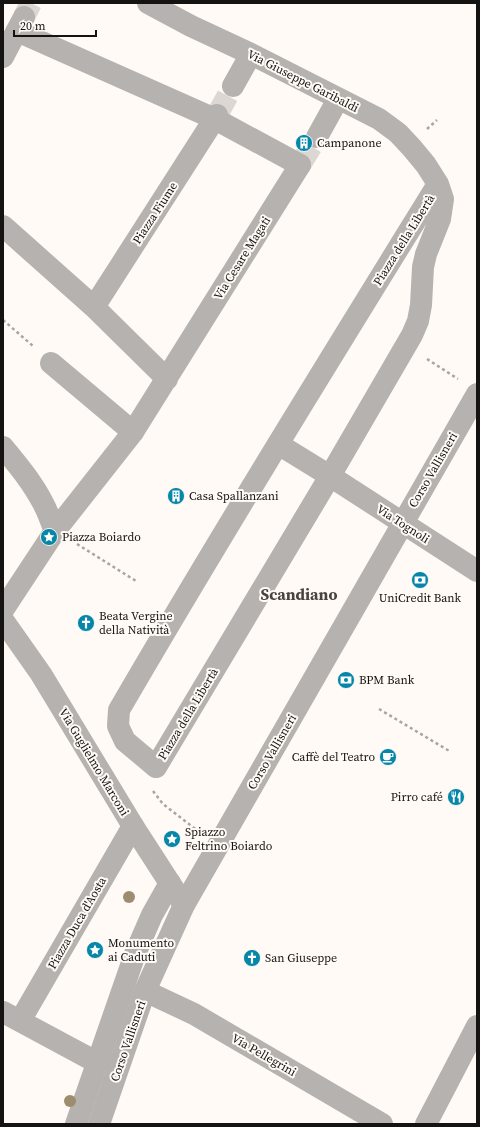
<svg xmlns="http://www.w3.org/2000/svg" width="480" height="1127" font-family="'Source Serif 4',serif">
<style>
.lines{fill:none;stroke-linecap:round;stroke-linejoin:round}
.minor-tunnel{stroke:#dcd7d3;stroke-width:22;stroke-dasharray:22 11;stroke-linecap:butt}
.path{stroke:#a9a5a1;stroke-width:2.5;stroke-dasharray:3 3;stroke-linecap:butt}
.pedestrian{stroke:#b5b2af;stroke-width:22}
.minor{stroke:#b5b2af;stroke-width:22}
.tree{fill:#9e8c6e}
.labels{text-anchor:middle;stroke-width:4;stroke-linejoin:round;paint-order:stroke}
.street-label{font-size:12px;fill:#151311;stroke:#fffaf5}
.poi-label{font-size:12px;fill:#151311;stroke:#fffaf5;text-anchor:start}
.district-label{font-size:16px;font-weight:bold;fill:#48433e;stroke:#fffaf5}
</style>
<rect width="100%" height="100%" fill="#fffaf5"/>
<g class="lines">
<path class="minor-tunnel" d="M 24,17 L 31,3
M 217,115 L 233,86
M 300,165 L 317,137"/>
<path class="path" d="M 427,129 L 437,120
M 3,320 L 33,346
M 427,359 L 458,379
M 77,544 L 136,581
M 379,709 L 451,752
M 153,791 L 163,804 L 198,831"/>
<path class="pedestrian" d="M 17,31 L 215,119 L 300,165
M 51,363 L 133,432
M 3,447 C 18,465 32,482 43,503 C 48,512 51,522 55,531
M 330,476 L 477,571
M 184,905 L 477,394
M 3,1012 L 98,1063
M 20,1021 L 133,826
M 76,1124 L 135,954 L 152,915 L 170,883"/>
<path class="minor" d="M 148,3 L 191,26 L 251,54 L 379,119 L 398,133 L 412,148 L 426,165 L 438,184 L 443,199 L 440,219 L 426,254 L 423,267 L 421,305 L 418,321 L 412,335 L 330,476 L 156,767 L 125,741 L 118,726 L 119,710 C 222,533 330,359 438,184
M 3,57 L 24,17
M 233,86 L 251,54
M 317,137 L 338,99
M 3,226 L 94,307 L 217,115
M 94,307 L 167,379
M 278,444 L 330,476
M 3,610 L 55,531 L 133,432 L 300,165
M 3,620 L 41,674 L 133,826 L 184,905 L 145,991 L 99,1124
M 145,991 L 194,1014 L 382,1124
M 426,1124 L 477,1026"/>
</g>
<g class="tree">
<circle cx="129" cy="897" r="6"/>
<circle cx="70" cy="1101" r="6"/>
</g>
<defs>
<g id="building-disc" transform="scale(0.9)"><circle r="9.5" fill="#0687a9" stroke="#fffaf5"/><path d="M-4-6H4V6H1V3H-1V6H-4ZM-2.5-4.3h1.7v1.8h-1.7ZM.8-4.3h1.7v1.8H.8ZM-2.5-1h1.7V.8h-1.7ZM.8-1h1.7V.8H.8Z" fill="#fff"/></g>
<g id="sight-disc" transform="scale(0.9)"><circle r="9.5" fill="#0687a9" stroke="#fffaf5"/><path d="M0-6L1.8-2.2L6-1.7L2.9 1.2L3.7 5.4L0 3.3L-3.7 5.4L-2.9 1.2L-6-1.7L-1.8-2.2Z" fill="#fff"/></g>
<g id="bank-disc" transform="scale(0.9)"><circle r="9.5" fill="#0687a9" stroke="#fffaf5"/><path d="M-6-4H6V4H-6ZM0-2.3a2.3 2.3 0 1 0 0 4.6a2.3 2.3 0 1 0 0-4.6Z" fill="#fff"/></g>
<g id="church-disc" transform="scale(0.9)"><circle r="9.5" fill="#0687a9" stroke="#fffaf5"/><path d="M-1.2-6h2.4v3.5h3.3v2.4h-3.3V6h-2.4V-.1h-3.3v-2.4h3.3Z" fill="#fff"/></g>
<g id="cafe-disc" transform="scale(0.9)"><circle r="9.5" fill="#0687a9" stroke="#fffaf5"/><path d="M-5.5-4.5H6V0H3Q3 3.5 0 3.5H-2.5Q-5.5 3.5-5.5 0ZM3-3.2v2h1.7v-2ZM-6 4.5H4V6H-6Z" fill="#fff"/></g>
<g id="restaurant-disc" transform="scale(0.9)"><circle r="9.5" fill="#0687a9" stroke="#fffaf5"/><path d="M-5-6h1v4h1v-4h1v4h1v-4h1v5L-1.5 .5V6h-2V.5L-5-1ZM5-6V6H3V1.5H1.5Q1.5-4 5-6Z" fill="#fff"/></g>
</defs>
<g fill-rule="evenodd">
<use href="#building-disc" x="304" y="143"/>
<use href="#building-disc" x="176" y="496"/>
<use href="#sight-disc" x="49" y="537"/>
<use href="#bank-disc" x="420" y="580"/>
<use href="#church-disc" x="86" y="623"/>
<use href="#bank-disc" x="346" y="680"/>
<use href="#cafe-disc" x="388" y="757"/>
<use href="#restaurant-disc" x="456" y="797"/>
<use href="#sight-disc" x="172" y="839"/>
<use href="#sight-disc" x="95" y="950"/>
<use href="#church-disc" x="252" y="958"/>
</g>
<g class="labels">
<g class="street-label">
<text transform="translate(303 81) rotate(27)" y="4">Via Giuseppe Garibaldi</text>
<text transform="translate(155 213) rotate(-57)" y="4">Piazza Fiume</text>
<text transform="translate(404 240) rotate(-58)" y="4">Piazza della Libertà</text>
<text transform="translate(242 258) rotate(-58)" y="4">Via Cesare Magati</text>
<text transform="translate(433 470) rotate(-60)" y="4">Corso Vallisneri</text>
<text transform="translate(403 524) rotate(33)" y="4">Via Tognoli</text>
<text transform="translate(188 714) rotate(-59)" y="4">Piazza della Libertà</text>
<text transform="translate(272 752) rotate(-60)" y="4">Corso Vallisneri</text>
<text transform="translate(94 762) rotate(59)" y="4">Via Guglielmo Marconi</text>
<text transform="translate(77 923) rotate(-60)" y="4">Piazza Duca d'Aosta</text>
<text transform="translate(128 1041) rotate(-71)" y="4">Corso Vallisneri</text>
<text transform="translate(264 1055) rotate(30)" y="4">Via Pellegrini</text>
</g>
<g class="poi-label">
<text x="317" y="147">Campanone</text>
<text x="189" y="500">Casa Spallanzani</text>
<text x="62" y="541">Piazza Boiardo</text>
<text x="420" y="602" text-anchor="middle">UniCredit Bank</text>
<text x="99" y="620">Beata Vergine<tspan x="99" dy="14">della Natività</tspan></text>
<text x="359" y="684">BPM Bank</text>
<text x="375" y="761" text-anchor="end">Caffè del Teatro</text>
<text x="443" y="801" text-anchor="end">Pirro café</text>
<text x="185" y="836">Spiazzo<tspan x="185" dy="14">Feltrino Boiardo</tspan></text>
<text x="108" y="947">Monumento<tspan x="108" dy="14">ai Caduti</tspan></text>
<text x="265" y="962">San Giuseppe</text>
</g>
<g class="district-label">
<text x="299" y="600">Scandiano</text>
</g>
</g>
<rect width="480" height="1127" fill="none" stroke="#151311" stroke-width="8"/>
<path d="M14 30v6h82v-6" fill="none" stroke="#151311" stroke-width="2"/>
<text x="20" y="30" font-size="12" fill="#151311" stroke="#fffaf5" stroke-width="3" paint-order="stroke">20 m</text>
</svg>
